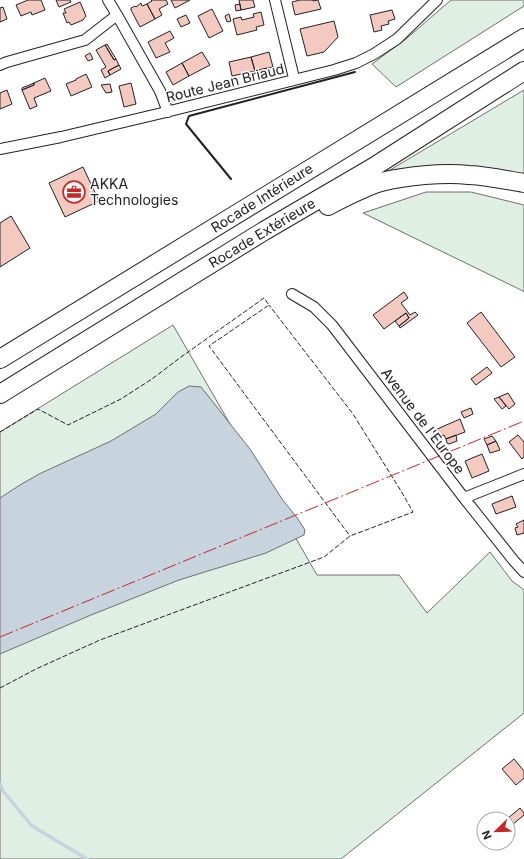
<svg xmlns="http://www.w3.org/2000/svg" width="524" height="859" font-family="Inter,sans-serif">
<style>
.green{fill:#e0efe3;stroke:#6f6f6f}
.water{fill:#c7d3dd;stroke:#6f6f6f}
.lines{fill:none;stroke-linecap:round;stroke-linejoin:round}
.stream{stroke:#c7d3dd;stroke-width:3.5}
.building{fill:#f3c9c0;stroke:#222}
.minor-casing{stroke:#222;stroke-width:12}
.motorway-casing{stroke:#222;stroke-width:20}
.minor{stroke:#fff;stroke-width:10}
.motorway{stroke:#fff;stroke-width:18}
.fence{stroke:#222;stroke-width:1;stroke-dasharray:5 2;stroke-linecap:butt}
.wall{stroke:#222;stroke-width:2}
.power{stroke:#c62828;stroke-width:1;stroke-dasharray:14 3 2 3;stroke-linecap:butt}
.labels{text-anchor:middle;stroke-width:3;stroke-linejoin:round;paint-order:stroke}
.street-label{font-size:14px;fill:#222;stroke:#fff}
.poi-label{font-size:14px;fill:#222;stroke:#fff;text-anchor:start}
</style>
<rect width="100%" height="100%" fill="#fff"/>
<path class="green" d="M 451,0 L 524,0 L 524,6 L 396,87 L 372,64 L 406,39 Z
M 524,90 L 524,178 L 380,176 Z
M 426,192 L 471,192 L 524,205 L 524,292 L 521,290 L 363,213 Z
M 173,325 L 317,575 L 399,575 L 427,613 L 490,552 L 512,581 L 524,590 L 524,713 L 341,859 L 0,859 L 0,432 Z"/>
<path class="water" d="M 189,386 L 201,387 L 250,449 L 282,499 L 298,519 L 305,530 L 304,535 L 266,553 L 179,580 L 91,615 L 0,654 L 0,498 L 20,485 L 39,474 L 111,441 L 156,414 L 178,392 Z"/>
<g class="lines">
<path class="stream" d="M 0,784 L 3,791 L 32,826 L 87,859"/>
</g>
<path class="building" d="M 28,0 L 41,0 L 45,10 L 32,15 L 31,12 L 21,16 L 16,5 Z
M 56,0 L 70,0 L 71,2 L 59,7 Z
M 151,0 L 166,0 L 168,4 L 159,9 L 162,15 L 155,19 L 147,4 L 152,1 Z
M 171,0 L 190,0 L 175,8 Z
M 239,0 L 253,0 L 255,7 L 241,10 Z
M 300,0 L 313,0 L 313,1 L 318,0 L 321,9 L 295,15 L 292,2 Z
M 80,2 L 86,16 L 83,20 L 71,25 L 69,22 L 67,23 L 63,13 L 66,13 L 64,9 Z
M 141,3 L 142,6 L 147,4 L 155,19 L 140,27 L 131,10 L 131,8 L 135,6 L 136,7 Z
M 240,4 L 241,10 L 236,11 L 235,5 Z
M 3,7 L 7,19 L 0,22 L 0,8 Z
M 212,9 L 223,31 L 209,38 L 198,16 Z
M 392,10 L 395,19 L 388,21 L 389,24 L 381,26 L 382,30 L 374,32 L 370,15 Z
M 261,12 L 264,25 L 256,27 L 257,30 L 237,35 L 233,19 L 241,17 L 242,20 L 254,17 L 253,14 Z
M 229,14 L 231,21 L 227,22 L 225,16 Z
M 186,15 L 190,23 L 181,27 L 177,19 Z
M 334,21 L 338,37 L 324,52 L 307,56 L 300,29 Z
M 170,31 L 174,38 L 165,43 L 170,52 L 156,58 L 148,42 Z
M 107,44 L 116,59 L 114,60 L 105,45 Z
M 105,45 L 114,60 L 116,59 L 119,65 L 108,71 L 110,75 L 105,78 L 101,70 L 106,67 L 96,50 Z
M 202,52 L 210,65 L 189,76 L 182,63 Z
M 269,52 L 273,67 L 255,71 L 251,57 Z
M 90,53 L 93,59 L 88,61 L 85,56 Z
M 251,57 L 255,71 L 232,76 L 229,62 Z
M 182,63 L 189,76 L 173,85 L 166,72 Z
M 119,65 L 121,69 L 110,75 L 108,71 Z
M 267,68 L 267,70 L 255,73 L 255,71 Z
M 86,74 L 92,87 L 71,96 L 66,84 L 76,80 L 76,79 Z
M 45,78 L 51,91 L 34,98 L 37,106 L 30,109 L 22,90 L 34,85 L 34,83 Z
M 34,83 L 34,85 L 22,90 L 22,88 Z
M 131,83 L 136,104 L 124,107 L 119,86 Z
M 110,84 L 112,92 L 106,93 L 101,85 Z
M 7,90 L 12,104 L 0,109 L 0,93 Z
M 83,167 L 99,201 L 65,217 L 49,183 Z
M 11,216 L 30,248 L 0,267 L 0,223 Z
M 404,292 L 408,298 L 401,303 L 410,315 L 415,312 L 418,315 L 400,328 L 399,326 L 409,318 L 406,313 L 384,329 L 373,315 Z
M 481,312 L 515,357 L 501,367 L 467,323 Z
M 406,313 L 409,318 L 399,326 L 395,321 Z
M 487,367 L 492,373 L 476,385 L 471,379 Z
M 508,393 L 515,404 L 509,409 L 499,397 Z
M 499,397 L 506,406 L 502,409 L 494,399 Z
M 471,408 L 473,414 L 464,418 L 461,412 Z
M 460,419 L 465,432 L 446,439 L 444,435 L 438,437 L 435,430 Z
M 456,435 L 457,441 L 449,444 L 447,443 L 446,439 Z
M 518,435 L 524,442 L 524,457 L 522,459 L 509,442 Z
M 492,436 L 496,441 L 487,445 L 484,439 Z
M 496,441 L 500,450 L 490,453 L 487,445 Z
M 482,454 L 489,471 L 472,478 L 465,461 Z
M 512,496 L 516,507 L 496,514 L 492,504 Z
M 524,520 L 524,533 L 517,535 L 515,528 L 518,527 L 516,524 Z
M 514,759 L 524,771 L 524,778 L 516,785 L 502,769 Z
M 520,808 L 524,813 L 524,815 L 512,825 L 507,819 Z"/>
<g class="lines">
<g class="minor-casing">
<path id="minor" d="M 108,0 L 117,15 L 160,91 L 168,112
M 275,0 L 293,74 L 294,80
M 0,65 L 7,62 L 85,40 L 117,15
M 0,149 L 61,137 L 162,113 L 334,70 L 356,63 L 374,54 L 397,39 L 437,0
M 292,294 L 314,307 L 332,325 L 464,498 L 514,561 L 524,572
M 464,498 L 524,474"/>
</g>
<g class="motorway-casing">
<path id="motorway" d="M 328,206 C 345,197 362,188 381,182 C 405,176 444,172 469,175 C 488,176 506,180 524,183
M 0,359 L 524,38
M 0,394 L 264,231 L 372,168 L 524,71"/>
</g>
<use href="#minor" class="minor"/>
<use href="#motorway" class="motorway"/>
<path class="fence" d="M 0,432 L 38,409 L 68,425 L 121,399 L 152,379 L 181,357 L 264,298 L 269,305 L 209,346 L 350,536
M 0,688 L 36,669 L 100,640 L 324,557 L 350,536 L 366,530 L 413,512 L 401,491 L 353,414 L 269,305"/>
<path class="wall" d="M 231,179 L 186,124 L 189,116 L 355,72"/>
<path class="power" d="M 0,637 L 524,421"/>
</g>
<defs>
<g id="office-ring" transform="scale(1.15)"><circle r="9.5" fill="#fff" stroke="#c62828" stroke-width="1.5"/><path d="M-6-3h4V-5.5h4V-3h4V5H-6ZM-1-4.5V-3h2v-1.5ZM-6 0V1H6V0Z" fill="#c62828"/></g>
</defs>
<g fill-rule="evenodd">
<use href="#office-ring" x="74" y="192"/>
</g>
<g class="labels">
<g class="street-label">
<text transform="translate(225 83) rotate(-14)" y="5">Route Jean Briaud</text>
<text transform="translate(262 198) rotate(-32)" y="5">Rocade Intérieure</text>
<text transform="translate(262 233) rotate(-31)" y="5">Rocade Extérieure</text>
<text transform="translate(423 421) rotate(53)" y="5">Avenue de l'Europe</text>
</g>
<g class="poi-label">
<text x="90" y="189">AKKA<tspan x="90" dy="16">Technologies</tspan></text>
</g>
</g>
<g transform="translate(496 831) rotate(247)"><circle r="19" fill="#ffffff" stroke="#a7a7a7"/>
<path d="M0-3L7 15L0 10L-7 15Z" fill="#c62828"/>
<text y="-6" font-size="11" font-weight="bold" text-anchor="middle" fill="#222222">N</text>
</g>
</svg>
